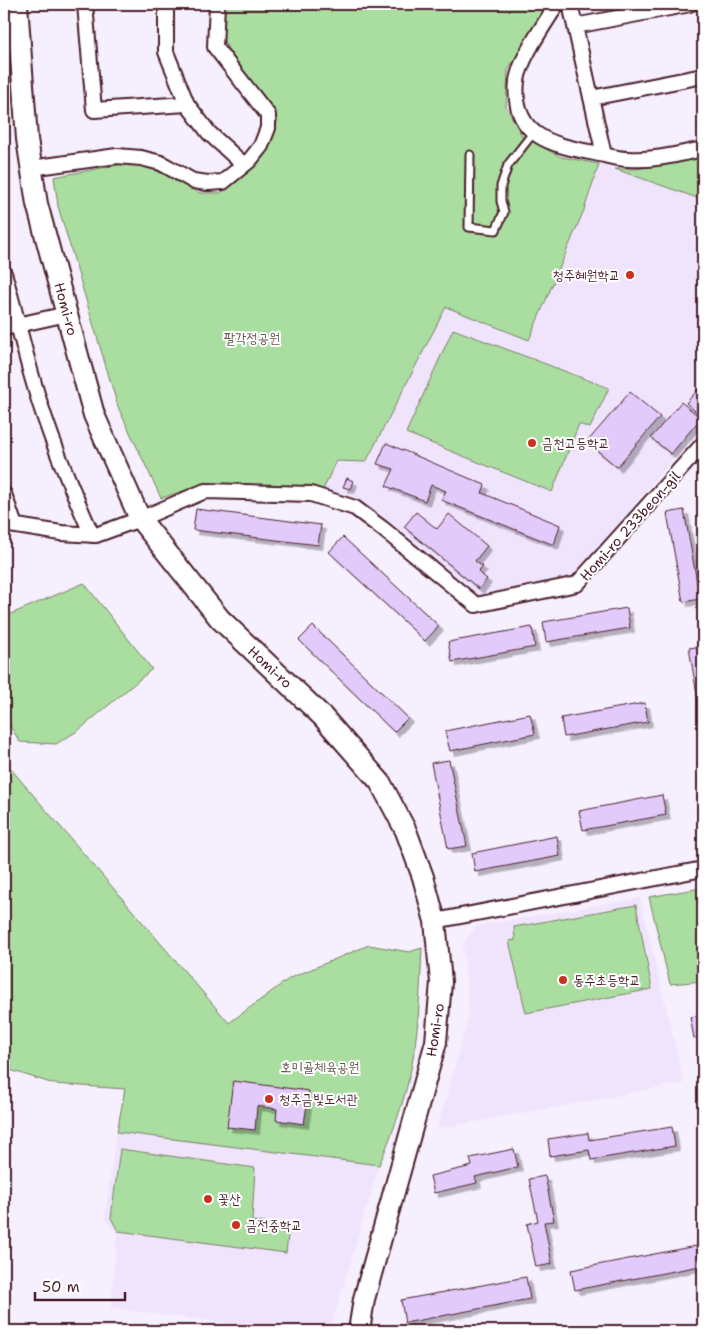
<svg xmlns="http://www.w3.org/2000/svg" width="707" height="1335" font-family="'Shantell Sans','Poor Story',sans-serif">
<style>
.built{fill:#f0e4fd}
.green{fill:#aadea0;stroke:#7a7e66}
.building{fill:#e2cbfb;stroke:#4a1f2b;filter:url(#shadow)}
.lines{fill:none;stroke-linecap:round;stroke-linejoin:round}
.lane-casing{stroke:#4a1f2b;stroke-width:11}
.street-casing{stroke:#4a1f2b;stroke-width:18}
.secondary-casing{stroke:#4a1f2b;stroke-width:24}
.lane{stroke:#fff;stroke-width:7}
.street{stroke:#fff;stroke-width:14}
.secondary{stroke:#fff;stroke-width:20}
.poi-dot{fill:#c8321e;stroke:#fff;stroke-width:2}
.labels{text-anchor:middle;stroke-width:4;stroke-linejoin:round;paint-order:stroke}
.poi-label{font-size:14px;fill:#4a1f2b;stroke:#fff;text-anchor:start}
.street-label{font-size:14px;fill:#4a1f2b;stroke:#fff}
.park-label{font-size:14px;fill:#67584e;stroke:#fff}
</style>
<defs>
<filter id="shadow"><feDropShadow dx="4.5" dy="4.5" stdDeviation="0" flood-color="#0004"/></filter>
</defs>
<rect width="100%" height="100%" fill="#f6effe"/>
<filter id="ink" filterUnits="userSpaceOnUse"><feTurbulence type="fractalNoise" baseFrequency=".02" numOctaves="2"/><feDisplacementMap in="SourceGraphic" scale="10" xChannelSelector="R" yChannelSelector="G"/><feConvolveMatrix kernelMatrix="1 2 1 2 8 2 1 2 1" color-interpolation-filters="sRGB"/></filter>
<g filter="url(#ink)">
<path class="built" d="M 599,164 L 703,200 L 703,424 L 575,574 L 566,578 L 479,597 L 365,505 L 323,490 L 336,461 L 366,462 L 446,306 L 529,340 L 584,210 Z
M 640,898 L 684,1083 L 437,1129 L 469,1016 L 463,944 L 476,926 Z
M 116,1132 L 379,1165 L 330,1331 L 284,1331 L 111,1308 L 117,1233 L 105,1218 Z"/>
<path class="green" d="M 224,4 L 547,4 L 508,70 L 506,106 L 522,136 L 561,157 L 599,164 L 584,210 L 529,340 L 446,307 L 366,462 L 336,461 L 323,490 L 199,486 L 161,498 L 118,407 L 58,206 L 54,177 L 128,163 L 145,165 L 200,193 L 221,193 L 269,148 L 278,119 L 231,54 L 223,39 Z
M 703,157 L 703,200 L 615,169 L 636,169 Z
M 453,329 L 609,388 L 590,428 L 579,424 L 552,492 L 406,433 Z
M 84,583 L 152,669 L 79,730 L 56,744 L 20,742 L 4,716 L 4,617 Z
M 4,761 L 229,1023 L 290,978 L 369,945 L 409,952 L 422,948 C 420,989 419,1033 410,1074 C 403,1105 392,1135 379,1165 L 117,1132 L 125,1089 L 54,1084 L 4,1068 Z
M 701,888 L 703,896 L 703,981 L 670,984 L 649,897 Z
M 636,905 L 652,989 L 526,1013 L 509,941 L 515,940 L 514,927 Z
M 120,1149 L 255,1168 L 252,1221 L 289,1227 L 286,1253 L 118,1231 L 111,1218 Z"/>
<path class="building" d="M 703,384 L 703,418 L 686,403 Z
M 630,392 L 660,417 L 617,467 L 587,442 Z
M 681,402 L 701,418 L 671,454 L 651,438 Z
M 386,443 L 485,485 L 482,493 L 560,525 L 554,545 L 441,500 L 446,491 L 431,485 L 425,501 L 386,486 L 394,469 L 377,464 Z
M 347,478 L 353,481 L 350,489 L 343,487 Z
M 196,509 L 321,525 L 318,545 L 193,530 Z
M 684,510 L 700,599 L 683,602 L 667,513 Z
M 416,512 L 437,529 L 449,514 L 487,546 L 475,561 L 483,567 L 478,572 L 487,579 L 479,589 L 404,527 Z
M 343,537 L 439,626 L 425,641 L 329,552 Z
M 627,608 L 630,628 L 546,642 L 543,622 Z
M 313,626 L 408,718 L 394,732 L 299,640 Z
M 532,627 L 535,647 L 452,662 L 448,642 Z
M 703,646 L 703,716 L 701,717 L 689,648 Z
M 645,703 L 648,722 L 564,737 L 561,718 Z
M 530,714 L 535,734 L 450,751 L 445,731 Z
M 449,760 L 467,846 L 448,849 L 431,763 Z
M 662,795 L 666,815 L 583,830 L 579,811 Z
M 557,836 L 560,856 L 475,872 L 472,853 Z
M 703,1015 L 703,1036 L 694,1038 L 690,1017 Z
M 233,1081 L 309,1091 L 304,1124 L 276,1120 L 277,1109 L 257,1106 L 255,1130 L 227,1127 Z
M 672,1127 L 675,1146 L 591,1160 L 589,1150 L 550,1156 L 548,1139 L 588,1133 L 589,1140 Z
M 514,1149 L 518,1167 L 475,1177 L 477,1183 L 434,1193 L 430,1176 L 472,1166 L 470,1158 Z
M 545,1176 L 554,1221 L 544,1222 L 552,1264 L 536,1267 L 527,1224 L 538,1221 L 529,1179 Z
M 696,1246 L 700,1266 L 575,1290 L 571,1270 Z
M 526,1277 L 530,1299 L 405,1323 L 401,1300 Z"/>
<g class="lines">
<g class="lane-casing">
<path id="lane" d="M 470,155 L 469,227 L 496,230 L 504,212 L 501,201 L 501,186 L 508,165 L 533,133"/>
</g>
<g class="street-casing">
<path id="street" d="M 85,4 L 94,110 L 187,104
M 166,4 L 166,52 L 187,104 L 209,133 L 244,165
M 557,4 C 545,24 520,58 517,81 C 511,136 551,145 595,153 C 606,155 617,159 628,159 C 653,161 679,154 703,149
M 570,4 L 604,155
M 575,26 L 690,4
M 591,98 L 703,76
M 31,168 L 117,156 L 141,158 L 161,163 L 193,181 L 208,183 L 223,182 L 250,160 L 261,146 L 268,128 L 268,115 L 215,47 L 217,4
M 4,273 C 14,307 22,342 32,377 C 47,431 69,483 92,535
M 4,328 L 67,314
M 4,494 L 15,526
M 4,524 L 61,533 L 96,535 L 140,519 L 205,491 L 311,494 L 355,508 L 383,529 L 476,605 L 577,584 L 703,444
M 435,921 L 703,869"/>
</g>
<g class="secondary-casing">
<path id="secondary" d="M 17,4 L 27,139 L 37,204 L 94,415 L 140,519 L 220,619 L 322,716 L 380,782 L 406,831 L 423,877 L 435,921 L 441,982 L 436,1042 L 364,1299 L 359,1331"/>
</g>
<use href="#lane" class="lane"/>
<use href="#street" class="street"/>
<use href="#secondary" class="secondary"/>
</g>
</g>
<g class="poi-dot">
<circle cx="630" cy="275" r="5"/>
<circle cx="532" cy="443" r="5"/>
<circle cx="563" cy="980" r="5"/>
<circle cx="269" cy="1099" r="5"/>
<circle cx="208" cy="1199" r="5"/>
<circle cx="236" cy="1225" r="5"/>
</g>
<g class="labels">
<g class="poi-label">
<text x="620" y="280" text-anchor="end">청주혜원학교</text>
<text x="542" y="448">금천고등학교</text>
<text x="573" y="985">동주초등학교</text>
<text x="279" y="1104">청주금빛도서관</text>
<text x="218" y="1204">꽃산</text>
<text x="246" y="1230">금전중학교</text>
</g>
<g class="street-label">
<text transform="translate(66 309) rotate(75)" y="5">Homi-ro</text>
<text transform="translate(630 526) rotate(-48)" y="5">Homi-ro 233beon-gil</text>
<text transform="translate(270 667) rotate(43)" y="5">Homi-ro</text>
<text transform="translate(435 1030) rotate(-81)" y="5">Homi-ro</text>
</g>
<g class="park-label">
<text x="252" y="343">팔각정공원</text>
<text x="320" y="1072">호미골체육공원</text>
</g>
</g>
<rect width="707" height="1335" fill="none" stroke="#fff" stroke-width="20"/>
<rect x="10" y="10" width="687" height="1315" fill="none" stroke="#4a1f2b" stroke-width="2" filter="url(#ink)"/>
<path d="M35 1292v8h90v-8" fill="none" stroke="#4a1f2b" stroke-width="2.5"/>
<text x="42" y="1292" font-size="15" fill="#4a1f2b" stroke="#ffffff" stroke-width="4" paint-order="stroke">50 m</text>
</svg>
